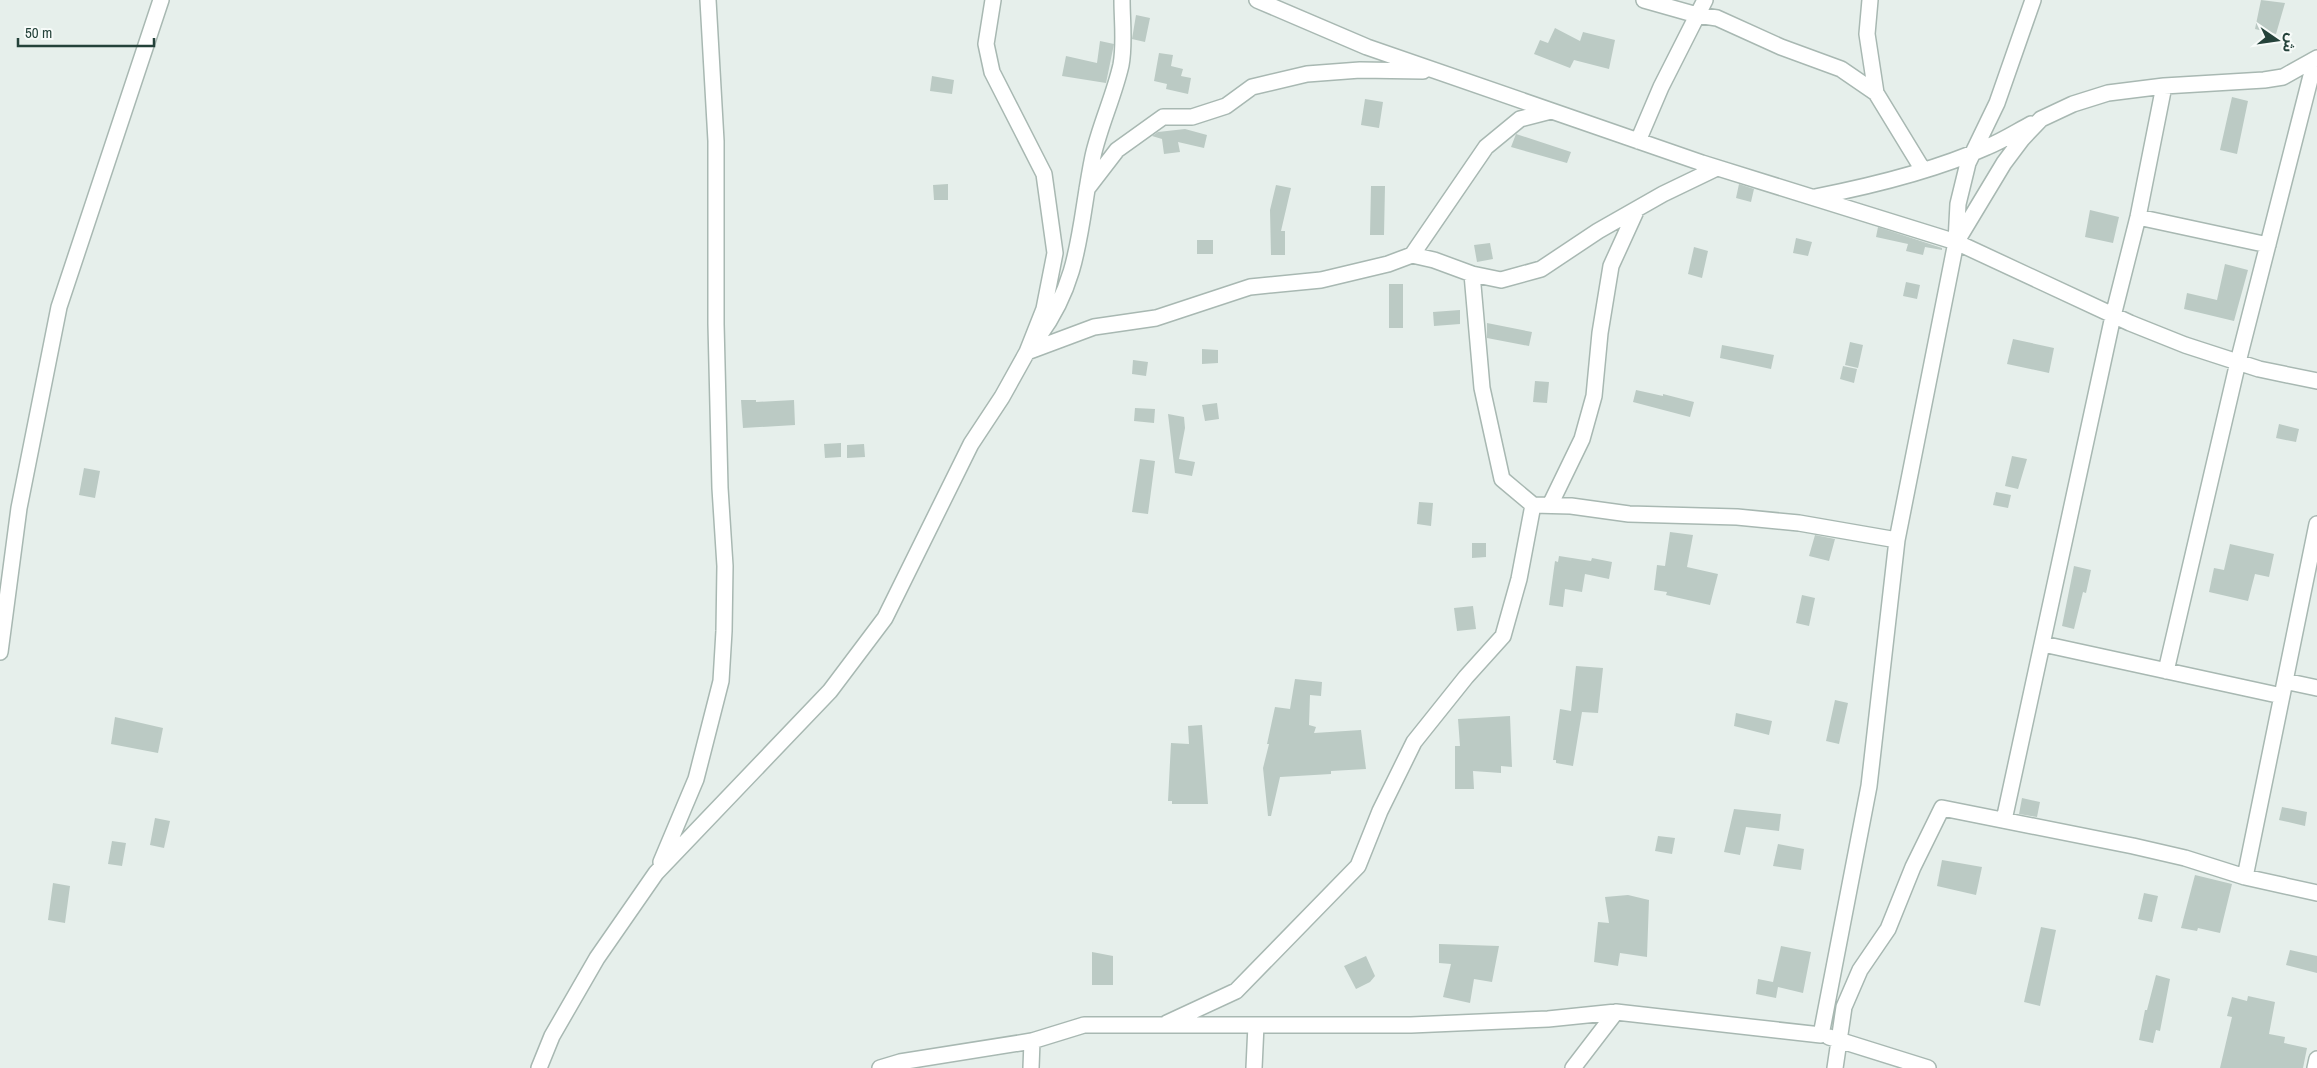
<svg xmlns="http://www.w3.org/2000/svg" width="2317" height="1068" font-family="'Archivo Narrow','Noto Sans Arabic',sans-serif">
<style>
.building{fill:#bbcac4}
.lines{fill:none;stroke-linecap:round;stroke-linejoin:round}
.street-casing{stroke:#a8b8b2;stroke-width:18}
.street{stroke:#fff;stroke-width:15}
</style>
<rect width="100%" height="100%" fill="#e6efeb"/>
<path class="building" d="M 2261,0 L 2285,3 L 2276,34 L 2255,29 Z
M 1136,15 L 1150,18 L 1145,42 L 1132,39 Z
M 1555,28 L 1580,41 L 1583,32 L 1615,40 L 1609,69 L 1574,60 L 1570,68 L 1534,54 L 1540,40 L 1548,43 Z
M 1100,41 L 1114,44 L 1106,83 L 1062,76 L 1066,56 L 1097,63 Z
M 1159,53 L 1173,55 L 1171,66 L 1183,69 L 1181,76 L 1191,78 L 1188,94 L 1166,89 L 1167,84 L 1154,81 Z
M 932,76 L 954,80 L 952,94 L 930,91 Z
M 2232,97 L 2248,101 L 2237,154 L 2220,150 Z
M 1365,99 L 1383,102 L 1379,128 L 1361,125 Z
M 1185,129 L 1207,135 L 1204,148 L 1178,142 L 1180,152 L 1164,154 L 1162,139 L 1152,136 L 1158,132 Z
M 1516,134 L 1571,152 L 1567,163 L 1511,147 Z
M 948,184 L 948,200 L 934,200 L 933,185 Z
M 1739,184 L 1754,189 L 1751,202 L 1736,198 Z
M 1276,185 L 1291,188 L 1281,231 L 1285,231 L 1285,255 L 1271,255 L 1270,210 Z
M 1371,186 L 1385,186 L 1384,235 L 1370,235 Z
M 2090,210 L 2119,217 L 2113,243 L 2085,237 Z
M 1878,227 L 1942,248 L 1942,250 L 1925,247 L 1923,255 L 1906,251 L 1908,244 L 1876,237 Z
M 1796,238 L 1812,242 L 1808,256 L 1793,253 Z
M 1197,240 L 1213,240 L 1213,254 L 1197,254 Z
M 1490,243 L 1493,259 L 1477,262 L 1474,245 Z
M 1694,247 L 1708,251 L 1702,278 L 1688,274 Z
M 2225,264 L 2248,270 L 2234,321 L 2184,309 L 2187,293 L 2217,300 Z
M 1906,282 L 1920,285 L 1917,299 L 1903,296 Z
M 1389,284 L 1403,284 L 1403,328 L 1389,328 Z
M 1460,310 L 1460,324 L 1434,326 L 1433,312 Z
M 1487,323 L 1532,332 L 1529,346 L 1487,338 Z
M 2013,339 L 2054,348 L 2049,373 L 2007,364 Z
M 1850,342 L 1863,345 L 1858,368 L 1845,365 Z
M 1722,345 L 1774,355 L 1771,369 L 1720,358 Z
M 1202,349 L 1218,350 L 1218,363 L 1202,364 Z
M 1133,360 L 1148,362 L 1146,376 L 1132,374 Z
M 1843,366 L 1857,369 L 1854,383 L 1840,379 Z
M 1535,381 L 1549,382 L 1547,403 L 1533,402 Z
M 1636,390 L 1663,396 L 1663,394 L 1694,402 L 1690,417 L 1633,402 Z
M 741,400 L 756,400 L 756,402 L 794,400 L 795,425 L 743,428 Z
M 1217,403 L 1219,419 L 1205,421 L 1202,405 Z
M 1135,408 L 1155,409 L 1154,423 L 1134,421 Z
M 1168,414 L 1184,417 L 1185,428 L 1179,459 L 1195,462 L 1192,476 L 1175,473 Z
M 2279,424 L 2299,429 L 2296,442 L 2276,438 Z
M 841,443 L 841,457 L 825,458 L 824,444 Z
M 864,444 L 865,457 L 847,458 L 847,445 Z
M 2012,456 L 2027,459 L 2018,489 L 2005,486 Z
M 1140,459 L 1155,461 L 1148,514 L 1132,512 Z
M 84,468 L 100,471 L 95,498 L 79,495 Z
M 1996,492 L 2011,495 L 2008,508 L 1993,505 Z
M 1419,502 L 1433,503 L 1431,526 L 1417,524 Z
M 1670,532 L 1693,535 L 1687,567 L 1718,574 L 1710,605 L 1666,595 L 1667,592 L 1654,590 L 1657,565 L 1665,566 Z
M 1815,535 L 1835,539 L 1829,561 L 1809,556 Z
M 1472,543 L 1486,543 L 1486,557 L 1472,558 Z
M 2230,544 L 2274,554 L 2269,577 L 2255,574 L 2248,601 L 2209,592 L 2214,568 L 2224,570 Z
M 1559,556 L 1591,561 L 1592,558 L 1612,562 L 1609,579 L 1585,574 L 1582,592 L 1565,589 L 1563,607 L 1549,605 L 1555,561 L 1558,562 Z
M 2074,566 L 2091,570 L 2086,593 L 2083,592 L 2074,629 L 2062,626 Z
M 1802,595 L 1815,598 L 1809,626 L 1796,623 Z
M 1473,606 L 1476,629 L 1457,631 L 1454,608 Z
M 1576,666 L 1603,668 L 1598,713 L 1582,712 L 1573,766 L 1556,763 L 1556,760 L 1553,760 L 1560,709 L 1571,711 Z
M 1295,679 L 1322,682 L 1321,696 L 1310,695 L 1309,725 L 1316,727 L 1314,733 L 1361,730 L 1366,769 L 1331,771 L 1331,774 L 1280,777 L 1271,816 L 1268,816 L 1263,768 L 1269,744 L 1267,744 L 1275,707 L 1290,709 Z
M 1835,700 L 1848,703 L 1839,744 L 1826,741 Z
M 1736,713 L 1772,721 L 1769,735 L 1734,726 Z
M 1510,716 L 1512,767 L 1501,766 L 1501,773 L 1473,771 L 1474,789 L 1455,789 L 1455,746 L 1460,746 L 1458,719 Z
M 115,717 L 163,728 L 158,753 L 111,744 Z
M 1202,725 L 1208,804 L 1172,804 L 1172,801 L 1168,801 L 1171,743 L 1189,744 L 1188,726 Z
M 2022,798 L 2040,802 L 2037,817 L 2019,814 Z
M 2282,807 L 2307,812 L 2305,826 L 2279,820 Z
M 1734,809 L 1781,814 L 1779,831 L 1746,827 L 1740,855 L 1724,852 Z
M 155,818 L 170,821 L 164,848 L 150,845 Z
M 1658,836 L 1675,838 L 1672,854 L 1655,851 Z
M 112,841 L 126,843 L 122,866 L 108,864 Z
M 1778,844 L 1804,849 L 1801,870 L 1773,866 Z
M 1942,860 L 1982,867 L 1976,895 L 1937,886 Z
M 2195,875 L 2232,884 L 2220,933 L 2198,928 L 2197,931 L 2181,928 Z
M 53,883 L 70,886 L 65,923 L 48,920 Z
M 2144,893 L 2158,896 L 2152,922 L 2138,919 Z
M 1628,895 L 1649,900 L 1647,957 L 1620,953 L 1618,966 L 1594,962 L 1598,922 L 1609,923 L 1605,897 Z
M 2041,927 L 2056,930 L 2040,1006 L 2024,1002 Z
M 1439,944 L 1499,946 L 1492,982 L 1474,979 L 1470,1003 L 1443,997 L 1451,964 L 1439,963 Z
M 1781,946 L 1811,952 L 1803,993 L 1778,987 L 1776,998 L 1756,994 L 1758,979 L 1773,982 Z
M 2290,950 L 2317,956 L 2317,973 L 2286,965 Z
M 1092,952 L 1113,956 L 1113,985 L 1092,985 Z
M 1366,956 L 1375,976 L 1370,982 L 1356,989 L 1344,966 Z
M 2156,975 L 2170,979 L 2160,1031 L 2156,1030 L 2153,1043 L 2139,1040 L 2145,1010 L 2147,1010 Z
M 2248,996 L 2275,1002 L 2269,1034 L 2285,1037 L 2284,1043 L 2307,1048 L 2303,1068 L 2220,1068 L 2232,1017 L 2227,1016 L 2232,997 L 2247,1001 Z"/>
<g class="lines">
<g class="street-casing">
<path id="street" d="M 1257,0 L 1367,47 L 1702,163 L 1956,242 L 2130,323 L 2185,345 L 2259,369 L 2317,381
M 1644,0 L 1697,15 L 1717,18 L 1781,47 L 1841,69 L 1876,93 L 1923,170
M 1870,0 L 1867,34 L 1876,93
M 1638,141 L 1661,87 L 1705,0
M 1087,189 L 1117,150 L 1163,117 L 1192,117 L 1226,106 L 1252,87 L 1307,74 L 1360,70 L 1423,71
M 1815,197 C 1871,186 1934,171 1987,147 C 2002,141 2016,132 2031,124
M 2138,217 L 2268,245
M 1957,241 L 2004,163 L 2022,139 L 2041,119 L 2073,104 L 2108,93 L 2164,86 L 2264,80 L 2283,77 L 2317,58
M 1412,255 L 1486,147 L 1520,119 L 1551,111
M 1472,274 L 1501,280 L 1541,269 L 1598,231 L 1663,194 L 1717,168
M 1039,336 C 1082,278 1079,223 1093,156 C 1100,125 1114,96 1121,65 C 1125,44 1122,21 1122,0
M 1027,352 L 1094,327 L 1156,318 L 1250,287 L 1321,280 L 1388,264 L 1412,255 L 1434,260 L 1472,274 L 1482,388 L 1502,479 L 1533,505
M 1550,505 L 1582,439 L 1594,396 L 1600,333 L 1611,266 L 1637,209
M 2043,644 L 2282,696
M 0,652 L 19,508 L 59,307 L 161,0
M 2166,671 L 2238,362 L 2315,60
M 2285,681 L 2317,688
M 2004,820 L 2113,316 L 2138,217 L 2164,86
M 661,862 L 696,779 L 721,681 L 724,631 L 725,566 L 720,488 L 716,324 L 716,141 L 708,0
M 2245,877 L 2317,524
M 1167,1023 L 1236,991 L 1358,866 L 1380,811 L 1414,742 L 1466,677 L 1503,636 L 1519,579 L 1533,505 L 1571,506 L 1629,514 L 1737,517 L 1799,523 L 1897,540
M 1829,1037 L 1928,1068
M 539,1068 L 552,1036 L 597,958 L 656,873 L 830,691 L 885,618 L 971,444 L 1002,397 L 1027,352 L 1044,309 L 1055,253 L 1044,174 L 992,72 L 986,44 L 993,0
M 880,1068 L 900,1062 L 1032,1041 L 1084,1025 L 1411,1025 L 1548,1019 L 1616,1012 L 1821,1035 L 1869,786 L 1897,540 L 1956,242 L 1958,204 L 1968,163 L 1997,103 L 2033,0
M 1031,1068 L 1032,1041
M 1254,1068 L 1256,1025
M 1573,1068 L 1616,1012
M 1835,1068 L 1844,1007 L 1860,970 L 1888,929 L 1913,867 L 1942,808 L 2133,846 L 2185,858 L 2245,877 L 2317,893
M 2315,1068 L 2317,1059"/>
</g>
<use href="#street" class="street"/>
</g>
<g transform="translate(2277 40) rotate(103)" stroke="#f7fbf9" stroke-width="4" paint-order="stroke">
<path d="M0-4L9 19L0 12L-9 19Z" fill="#24423a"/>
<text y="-8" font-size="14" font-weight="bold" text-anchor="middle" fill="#24423a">ش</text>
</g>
<path d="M18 38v8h136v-8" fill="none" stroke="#24423a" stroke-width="2.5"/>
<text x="25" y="38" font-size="15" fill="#24423a" stroke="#f7fbf9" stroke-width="4" paint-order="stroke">50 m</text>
</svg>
